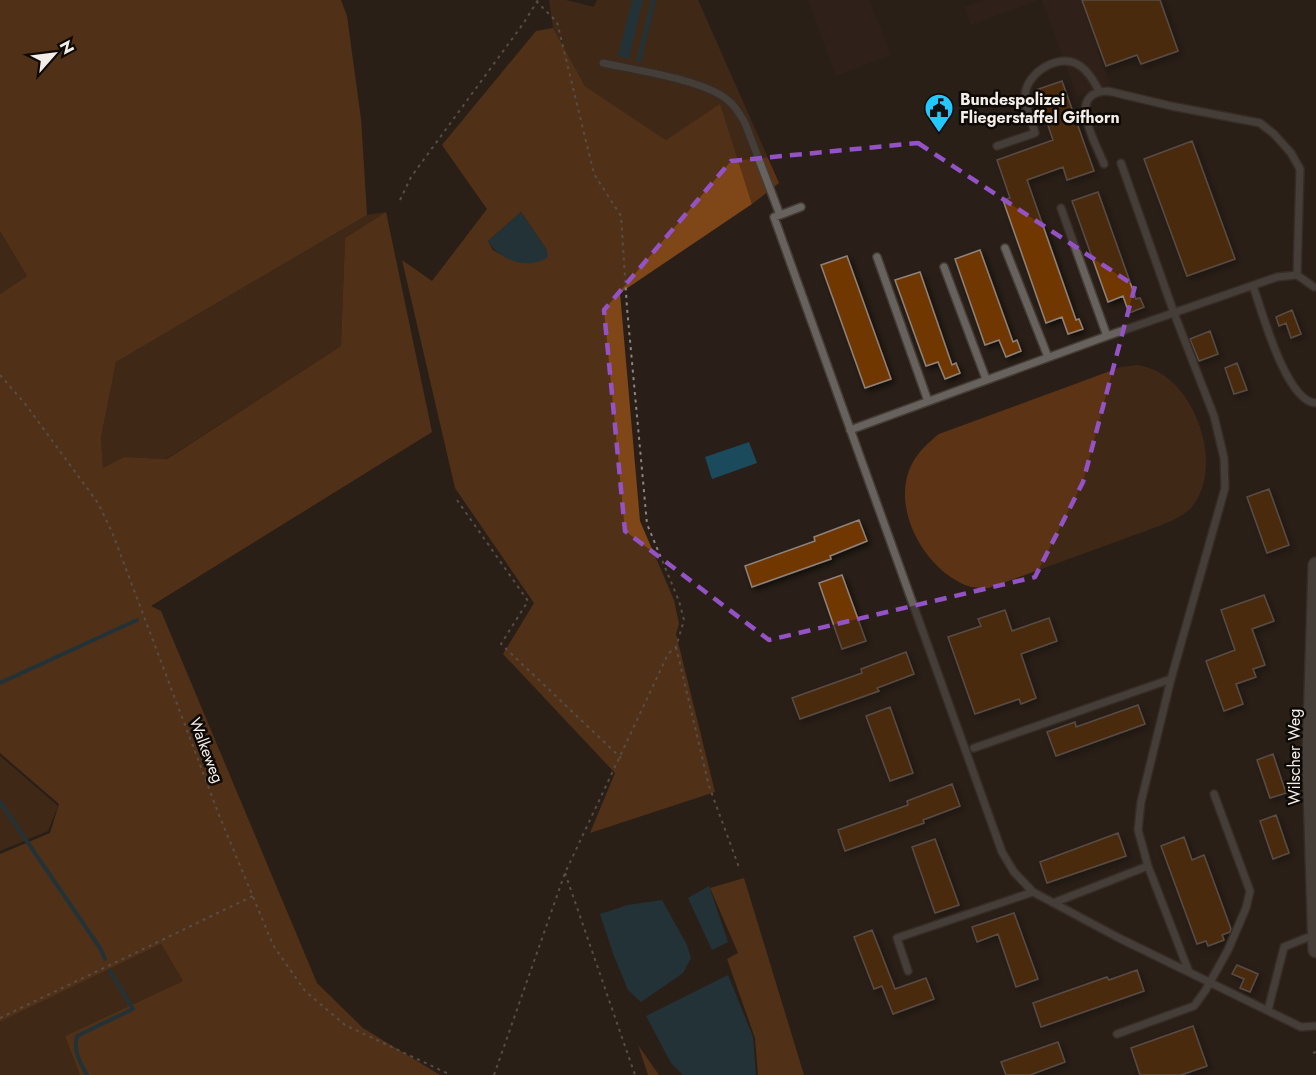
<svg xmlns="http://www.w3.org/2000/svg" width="1316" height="1075" font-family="Jost,sans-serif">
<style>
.built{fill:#35251b}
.green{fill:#5c3415}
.forest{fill:#7f4618;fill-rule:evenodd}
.water{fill:#1b4a5c}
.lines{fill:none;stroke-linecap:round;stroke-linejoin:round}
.stream{stroke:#1b4a5c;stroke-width:4}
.building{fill:#703803;stroke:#8f827a;stroke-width:1.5;filter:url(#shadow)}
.service-casing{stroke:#453c35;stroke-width:10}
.tertiary-casing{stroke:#453c35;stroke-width:18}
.path{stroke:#8d857f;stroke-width:2;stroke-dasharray:3 4.5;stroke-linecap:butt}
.service{stroke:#67625e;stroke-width:7}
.tertiary{stroke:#67625e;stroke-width:15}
.marked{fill:none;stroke:#9353c7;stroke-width:4.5;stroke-dasharray:12 8;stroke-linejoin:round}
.labels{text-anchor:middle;stroke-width:5;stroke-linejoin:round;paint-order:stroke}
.poi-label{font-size:16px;font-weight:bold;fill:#f4ede8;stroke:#0e0a07;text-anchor:start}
.street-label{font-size:16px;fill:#f4ede8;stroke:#0e0a07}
</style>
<defs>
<filter id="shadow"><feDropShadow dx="3" dy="3" stdDeviation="3" flood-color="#0009"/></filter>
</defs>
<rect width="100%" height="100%" fill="#291f18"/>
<path class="built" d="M 808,0 L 869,0 L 891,55 L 836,76 Z
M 985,0 L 1038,0 L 971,25 L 965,7 Z
M 1042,0 L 1082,0 L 1100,49 L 1097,51 L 1110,84 L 1077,96 Z"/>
<path class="green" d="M 549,0 L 566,0 L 594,7 L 597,0 L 698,0 L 779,183 L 752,204 L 720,105 L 666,140 L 585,86 L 553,28 Z
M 386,212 L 345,238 L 341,346 L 166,459 L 124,457 L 103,469 L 101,438 L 116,362 L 367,215 Z
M 0,231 L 27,276 L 0,294 Z
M 1138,365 C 1145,367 1154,369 1160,373 C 1199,396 1221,466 1194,504 C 1187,515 1171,521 1159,526 L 989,588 C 983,588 977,588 971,587 C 926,573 889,508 912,464 C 918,452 929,442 939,434 L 1121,367 Z
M 0,756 L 58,806 L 48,831 L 0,851 Z
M 161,944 L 183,981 L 65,1036 L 80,1075 L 0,1075 L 0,1022 Z"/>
<path class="forest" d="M 0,0 L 341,0 L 347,16 L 361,119 L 367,215 L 116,362 L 101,438 L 103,468 L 124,457 L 167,459 L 341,346 L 345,238 L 386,212 L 432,432 L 151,606 L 161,611 L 317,983 L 363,1028 L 440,1075 L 80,1075 L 65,1036 L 183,981 L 161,944 L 0,1022 L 0,854 L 50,833 L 59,804 L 0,753 L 0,294 L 27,276 L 0,231 Z
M 553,28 L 585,86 L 666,140 L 720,104 L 752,204 L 620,293 L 640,521 L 674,600 L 679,624 L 676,634 L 715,792 L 590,833 L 615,773 L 503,654 L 534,603 L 455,488 L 402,260 L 432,281 L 487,209 L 442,145 L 536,31 ZM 521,212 L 547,250 L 509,259 L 493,250 L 488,241 Z
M 744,878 L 804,1075 L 758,1075 L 755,1038 L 727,959 L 738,953 L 710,888 Z
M 638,1045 L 659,1075 L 648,1075 Z"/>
<path class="water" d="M 632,0 L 643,0 L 629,59 L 618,56 Z
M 651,0 L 656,0 L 641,62 L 636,61 Z
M 521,212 L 547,250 L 548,257 C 529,271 499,260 488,241 Z
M 749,442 L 757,463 L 712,479 L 705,457 Z
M 709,886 L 728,942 L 712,950 L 688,898 Z
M 662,900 L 687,945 L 691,958 L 683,973 L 641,1002 L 628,990 L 614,956 L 600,914 L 628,905 Z
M 728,975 L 753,1037 L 756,1075 L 683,1075 L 671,1063 L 646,1016 Z"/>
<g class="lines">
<path class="stream" d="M 0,683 L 137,620
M 0,802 L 100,948 L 105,959
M 87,1075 C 80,1062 73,1051 77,1036 L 133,1009 L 110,971"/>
</g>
<path class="building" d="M 1082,0 L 1160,0 L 1178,51 L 1141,64 L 1137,55 L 1106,66 Z
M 1062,81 L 1094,171 L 1067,180 L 1063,167 L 1027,180 L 1076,320 L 1079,319 L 1083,329 L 1068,334 L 1062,317 L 1046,323 L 1003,200 L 1010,198 L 997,160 L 1053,140 L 1036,90 Z
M 1192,141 L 1235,259 L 1187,276 L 1144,159 Z
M 1098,192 L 1136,299 L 1140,298 L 1144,307 L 1129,313 L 1123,296 L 1108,302 L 1072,201 Z
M 980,250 L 1013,342 L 1017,340 L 1021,351 L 1006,357 L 999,340 L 985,345 L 955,259 Z
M 847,256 L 891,379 L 865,388 L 821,265 Z
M 920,272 L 952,365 L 956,363 L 960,373 L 945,379 L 938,362 L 926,366 L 895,280 Z
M 1292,310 L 1301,334 L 1291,338 L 1286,323 L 1279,326 L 1276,317 Z
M 1210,331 L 1218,354 L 1199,361 L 1190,339 Z
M 1237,363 L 1247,390 L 1234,394 L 1225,368 Z
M 1269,489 L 1289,545 L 1267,553 L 1247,497 Z
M 859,520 L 867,541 L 830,556 L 831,559 L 752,587 L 745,566 L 815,541 L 814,537 Z
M 842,575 L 866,641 L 842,649 L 819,583 Z
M 1264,595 L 1274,621 L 1252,629 L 1265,665 L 1253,669 L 1256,677 L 1236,684 L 1243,704 L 1224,711 L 1206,661 L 1235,650 L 1221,610 Z
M 1005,610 L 1012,631 L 1049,618 L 1057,641 L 1021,654 L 1036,698 L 1021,704 L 1019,699 L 975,714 L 948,637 L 981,626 L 978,619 Z
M 906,652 L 914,674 L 877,688 L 879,691 L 800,719 L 792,698 L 862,673 L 861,669 Z
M 1138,705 L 1145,724 L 1056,756 L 1047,732 L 1075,722 L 1076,727 Z
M 890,707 L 913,773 L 890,781 L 866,716 Z
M 1273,754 L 1286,793 L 1270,798 L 1257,760 Z
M 952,784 L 960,806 L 923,820 L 924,823 L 845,851 L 838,830 L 908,805 L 907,801 Z
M 1276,815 L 1289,853 L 1273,859 L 1260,821 Z
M 1118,833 L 1126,856 L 1047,883 L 1040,862 Z
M 1184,837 L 1192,860 L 1204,855 L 1231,929 L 1230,932 L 1222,935 L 1224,940 L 1208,946 L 1206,941 L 1197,944 L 1161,846 Z
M 935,839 L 959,905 L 935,913 L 912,847 Z
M 1014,913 L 1038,979 L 1016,987 L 998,934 L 977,942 L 972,927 Z
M 872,930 L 895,989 L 926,978 L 934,999 L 893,1014 L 882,986 L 874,989 L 854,937 Z
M 1237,965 L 1258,974 L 1250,992 L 1240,988 L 1244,979 L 1232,974 Z
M 1137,970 L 1144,991 L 1041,1027 L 1033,1003 L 1107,977 L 1109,980 Z
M 1193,1026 L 1207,1066 L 1181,1075 L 1140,1075 L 1131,1048 Z
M 1058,1042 L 1065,1062 L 1030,1075 L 1006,1075 L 1001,1062 Z"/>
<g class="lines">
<g class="service-casing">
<path id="service" d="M 603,63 C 635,70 699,79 725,98 C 734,104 739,113 745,123 L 780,215 L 774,217 L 1002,852 L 1014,872 L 1033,892 L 1119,938 L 1301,1027 L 1316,1026
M 997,146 L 1035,133 C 1032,122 1025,108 1025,97 C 1024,76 1055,54 1075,63 C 1085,67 1094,81 1099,91
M 1121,163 L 1174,313 L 1214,416 L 1224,458 L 1225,488 L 1171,679 L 1141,802 L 1138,830 L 1148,866 L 1189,972
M 1061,208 L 1107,336
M 780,215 L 801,207
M 1005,248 L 1048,357
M 877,257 L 928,401
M 944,267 L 986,379
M 1297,275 L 1314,287
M 1253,286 C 1262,311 1286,402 1316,403
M 850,430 L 1107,336 L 1277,277 L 1297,275 L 1300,169 L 1291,153 L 1274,134 L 1260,123 L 1171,106 L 1108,91 C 1065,92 1095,141 1104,164
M 974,748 L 1171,679
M 1053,903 L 1148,866
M 908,971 L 897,938 L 1033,892
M 1268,1010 L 1284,947 L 1306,938 L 1315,937
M 1117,1034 L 1194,1006 L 1205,991 L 1228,950 L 1246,908 L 1250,891 L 1214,794"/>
</g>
<g class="tertiary-casing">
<path id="tertiary" d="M 1316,565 L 1310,759 L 1316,950"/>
</g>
<path class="path" d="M 400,200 L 411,177 L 523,24 L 538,0
M 0,375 L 26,405 L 98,503 L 112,532 L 219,815 L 273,945 L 305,991 L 345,1025 L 451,1075
M 457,500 L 528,601 L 501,644 L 621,758
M 676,647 L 709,786 L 740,870
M 565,873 L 635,1075
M 0,1018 L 253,896
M 1313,1053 L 1316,1052
M 494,1075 L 565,873 L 668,654 L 676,647 L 684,620 L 679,601 L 647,524 L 627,308 L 621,216 L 594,174 L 557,22 L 537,2"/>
<use href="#service" class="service"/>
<use href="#tertiary" class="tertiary"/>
</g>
<path d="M0 0H1316V1075H0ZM 918,143 L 1135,286 L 1083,482 L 1035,577 L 769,640 L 625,531 L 604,310 L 731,161 Z" fill="#291f18" fill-opacity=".55" fill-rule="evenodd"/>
<path class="marked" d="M 918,143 L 1135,286 L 1083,482 L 1035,577 L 769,640 L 625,531 L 604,310 L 731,161 Z"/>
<defs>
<g id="civic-pin" transform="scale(1.5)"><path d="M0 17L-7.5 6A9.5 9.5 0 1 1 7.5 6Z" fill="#23c9fe" stroke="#0e0a07"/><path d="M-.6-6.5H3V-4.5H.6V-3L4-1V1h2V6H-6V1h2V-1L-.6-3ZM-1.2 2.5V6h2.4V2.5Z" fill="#111"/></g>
</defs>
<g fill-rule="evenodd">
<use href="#civic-pin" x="939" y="108"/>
</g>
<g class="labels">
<g class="poi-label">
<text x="960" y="105">Bundespolizei<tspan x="960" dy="18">Fliegerstaffel Gifhorn</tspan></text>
</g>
<g class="street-label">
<text transform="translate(207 750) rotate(69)" y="6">Walkeweg</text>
<text transform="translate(1294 757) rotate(-90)" y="6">Wilscher Weg</text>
</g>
</g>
<g transform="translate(54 54) rotate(62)" stroke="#0e0a07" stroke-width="4.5" paint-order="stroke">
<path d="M0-4.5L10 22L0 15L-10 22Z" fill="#f4ede8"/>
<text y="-9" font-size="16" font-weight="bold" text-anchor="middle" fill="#f4ede8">N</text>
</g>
</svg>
